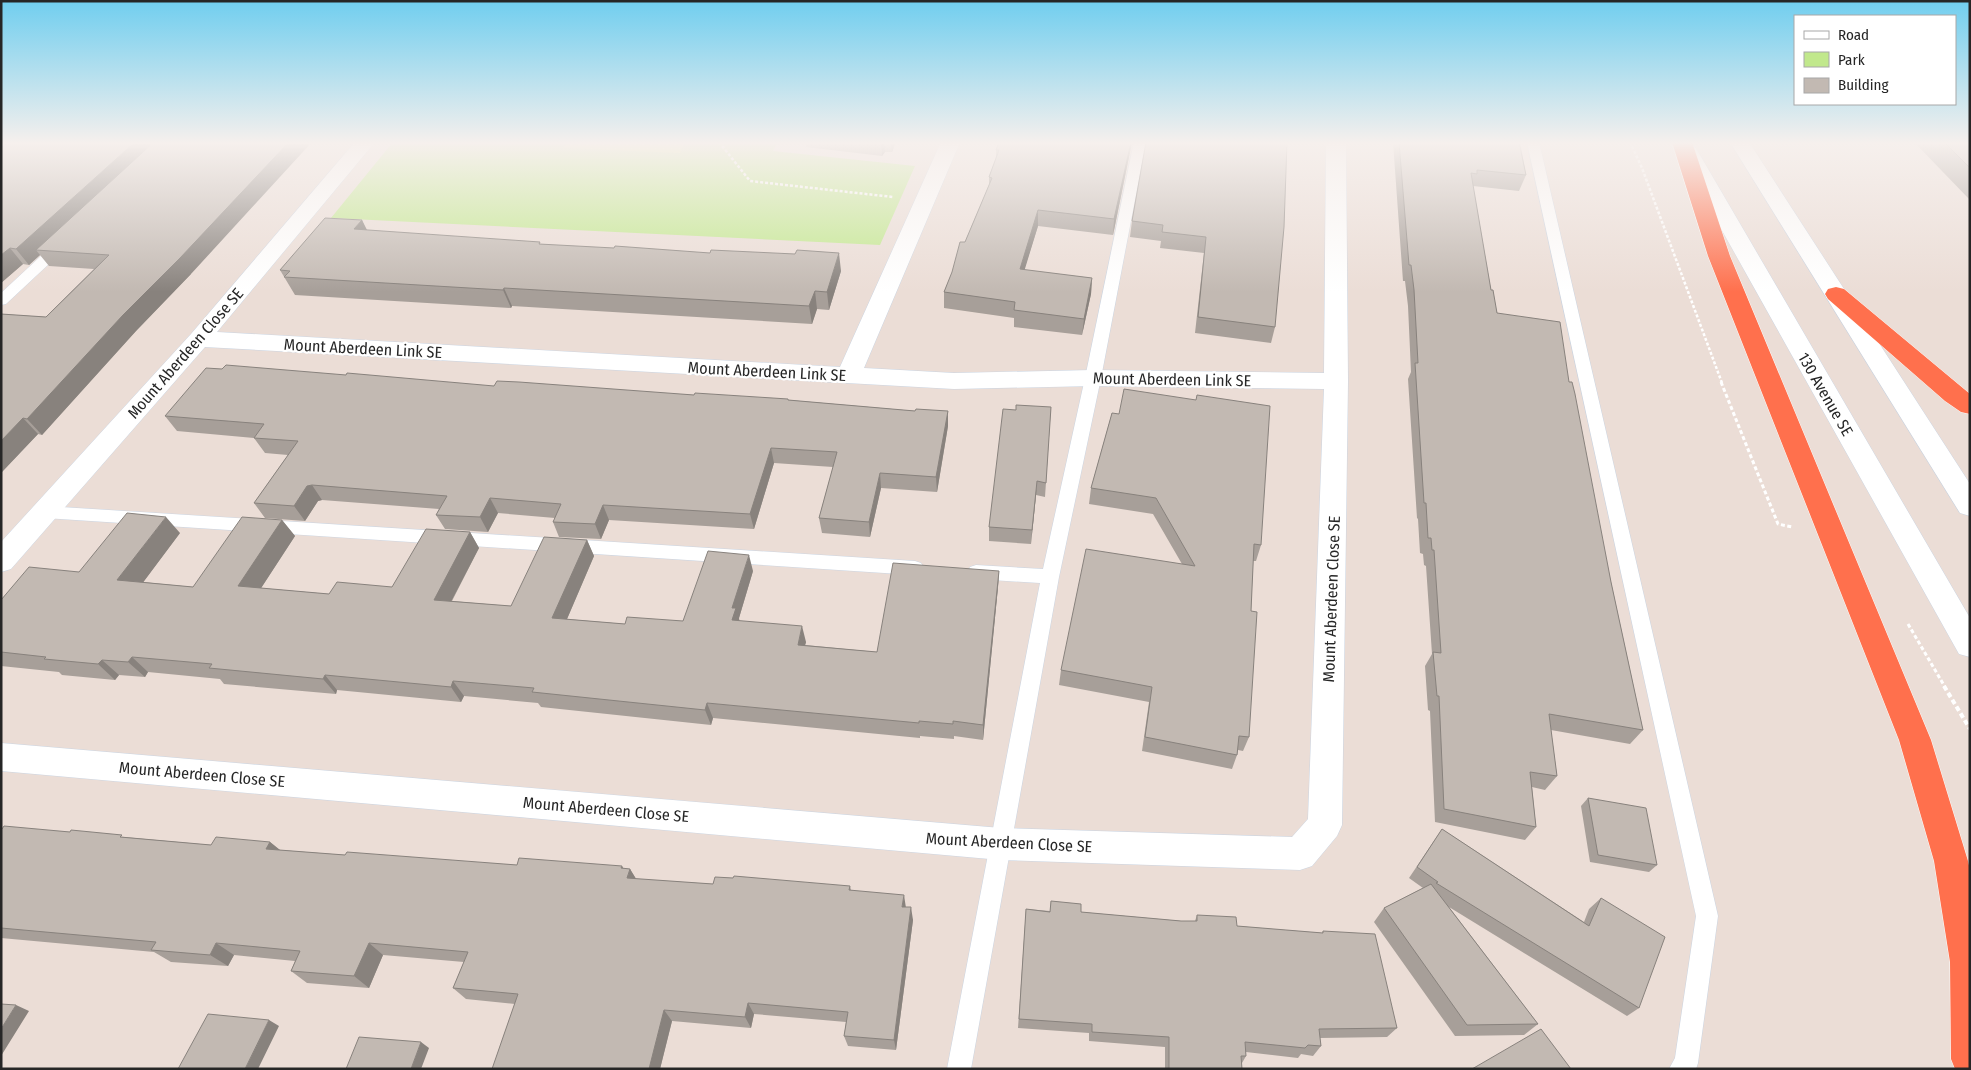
<svg xmlns="http://www.w3.org/2000/svg" width="1971" height="1070" font-family="'Fira Sans Condensed',sans-serif">
<style>
.green{fill:#c1e88c}
.pitch{fill:#ddf186}
.lines{fill:none;stroke-linecap:round;stroke-linejoin:round}
.lane-casing{stroke:#cbd5e2;stroke-width:1}
.street-casing{stroke:#cbd5e2;stroke-width:1}
.secondary-casing{stroke:#cbd5e2;stroke-width:1}
.highway-casing{stroke:#fff;stroke-width:1}
.path-far2{stroke:#fff;stroke-width:2.5;stroke-dasharray:3 2;stroke-linecap:butt}
.path-far1{stroke:#fff;stroke-width:3;stroke-dasharray:4 2.5;stroke-linecap:butt}
.path{stroke:#fff;stroke-width:4;stroke-dasharray:5 3;stroke-linecap:butt}
.lane{fill:#fff;fill-rule:evenodd}
.street{fill:#fff;fill-rule:evenodd}
.secondary{fill:#fff;fill-rule:evenodd}
.highway{fill:#ff704d;fill-rule:evenodd}
.wall{fill:#a79f99}
.shaded-wall{fill:#88827d}
.building{fill:#c2b9b2;stroke:#88827d}
.labels{text-anchor:middle;stroke-width:4.5;stroke-linejoin:round;paint-order:stroke}
.street-label{font-size:16px;fill:#262626;stroke:#fff}
</style>
<rect width="100%" height="100%" fill="#ebddd6"/>
<path class="green" d="M 393,142 L 778,142 L 773,151 L 915,166 L 880,245 L 331,218 Z"/>
<path class="pitch" d="M 567,142 L 685,142 L 680,153 L 564,148 Z"/>
<g class="lines">
<g class="lane-casing">
<path id="lane" d="M 1134,142 L 1146,142 L 1101,378 L 1059,577 L 971,1069 L 947,1069 L 1040,583 L 976,579 L 970,577 L 967,572 L 970,567 L 976,565 L 1043,569 L 1085,378 Z
M 1527,142 L 1539,142 L 1718,916 L 1698,1063 L 1696,1069 L 1669,1069 L 1675,1058 L 1696,916 Z
M 61,241 L 68,245 L 66,248 L 6,304 L 1,305 L 1,293 L 56,242 Z
M 45,506 L 915,561 L 921,563 L 924,568 L 921,573 L 915,575 L 45,518 L 39,517 L 36,512 L 39,507 Z"/>
</g>
<g class="street-casing">
<path id="street" d="M 355,142 L 375,142 L 217,332 L 840,367 L 941,142 L 960,142 L 864,368 L 954,373 L 1093,370 L 1324,373 L 1326,142 L 1346,142 L 1348,381 L 1342,825 L 1337,836 L 1312,866 L 1300,870 L 1001,860 L 1,771 L 1,743 L 1001,828 L 1292,837 L 1308,819 L 1324,389 L 1093,386 L 954,389 L 205,347 L 11,569 L 1,572 L 1,542 L 191,334 Z"/>
</g>
<g class="secondary-casing">
<path id="secondary" d="M 1730,142 L 1749,142 L 1970,484 L 1970,516 L 1960,513 Z
M 1687,144 L 1694,146 L 1697,150 L 1970,618 L 1970,657 L 1959,654 L 1677,150 L 1680,146 Z"/>
</g>
<g class="highway-casing">
<path id="highway" d="M 1672,142 L 1692,142 L 1730,256 L 1931,740 L 1968,861 L 1970,870 L 1970,1069 L 1955,1069 L 1951,1059 L 1950,962 L 1934,861 L 1899,740 L 1708,256 Z
M 1836,287 L 1844,289 L 1970,394 L 1970,414 L 1961,412 L 1945,401 L 1828,299 L 1825,294 L 1828,289 Z"/>
</g>
<path class="path-far2" d="M 719,142 L 750,181 L 893,197
M 1630,142 L 1642,168 L 1722,383"/>
<path class="path-far1" d="M 1721,382 L 1778,524 L 1792,527
M 1908,624 L 1945,687"/>
<path class="path" d="M 1944,686 L 1970,729"/>
<use href="#lane" class="lane"/>
<use href="#street" class="street"/>
<use href="#secondary" class="secondary"/>
<use href="#highway" class="highway"/>
</g>
<path class="wall" d="M 806,142 L 896,142 L 892,152 L 885,152 L 882,156 L 806,147 Z
M 999,142 L 1132,142 L 1113,235 L 1038,226 L 1024,270 L 1092,278 L 1091,294 L 1082,335 L 1014,327 L 1014,318 L 944,308 L 944,292 L 989,185 L 989,177 L 996,158 L 996,150 Z
M 1146,142 L 1275,327 L 1271,343 L 1195,333 L 1204,253 L 1160,248 L 1161,241 L 1130,237 L 1132,221 Z
M 1393,142 L 1520,142 L 1526,175 L 1519,191 L 1473,186 L 1491,290 L 1497,313 L 1569,382 L 1611,582 L 1643,730 L 1630,744 L 1551,730 L 1557,776 L 1545,790 L 1532,787 L 1536,827 L 1525,840 L 1435,822 L 1430,711 L 1428,710 L 1425,666 L 1432,654 L 1426,566 L 1424,565 L 1423,554 L 1420,553 L 1418,519 L 1417,518 L 1408,379 L 1411,372 L 1408,306 L 1405,281 L 1403,281 Z
M 1914,142 L 1970,142 L 1970,200 Z
M 1,148 L 191,274 L 136,331 L 42,435 L 38,434 L 1,473 L 1,314 L 46,317 L 94,269 L 49,266 L 40,255 L 29,265 L 23,264 L 1,283 Z
M 362,220 L 366,230 L 541,244 L 841,271 L 829,310 L 817,309 L 812,324 L 512,306 L 511,308 L 295,295 L 280,270 Z
M 494,386 L 694,395 L 789,400 L 915,411 L 948,411 L 948,426 L 937,492 L 881,488 L 870,537 L 822,533 L 819,518 L 833,467 L 774,463 L 754,529 L 609,520 L 601,539 L 559,537 L 553,522 L 555,518 L 498,513 L 488,532 L 445,529 L 436,515 L 439,509 L 322,500 L 318,501 L 305,521 L 265,518 L 254,503 L 288,455 L 265,453 L 254,438 L 177,431 L 165,416 Z
M 1051,407 L 1045,497 L 1036,495 L 1031,544 L 989,541 L 989,527 L 1016,410 Z
M 1112,413 L 1261,545 L 1256,561 L 1253,561 L 1251,611 L 1249,737 L 1243,751 L 1238,750 L 1237,755 L 1232,769 L 1142,751 L 1149,702 L 1059,685 L 1061,670 L 1182,564 L 1153,514 L 1089,504 L 1091,488 Z
M 282,520 L 295,536 L 261,588 L 329,594 L 392,587 L 470,532 L 479,548 L 452,601 L 511,606 L 587,540 L 594,556 L 567,619 L 625,624 L 683,621 L 753,571 L 739,618 L 739,621 L 806,642 L 805,645 L 877,652 L 999,571 L 998,587 L 983,740 L 954,736 L 954,739 L 920,736 L 920,738 L 713,718 L 711,725 L 541,707 L 538,703 L 464,696 L 461,702 L 337,690 L 336,694 L 224,684 L 220,679 L 148,672 L 145,677 L 119,675 L 115,680 L 62,675 L 59,672 L 1,666 L 1,600 L 79,572 L 180,533 L 143,582 L 193,587 Z
M 1588,798 L 1657,865 L 1649,872 L 1590,862 L 1581,806 Z
M 1,829 L 70,832 L 211,845 L 270,842 L 280,850 L 345,855 L 517,865 L 623,868 L 630,869 L 636,879 L 713,884 L 850,886 L 851,890 L 906,907 L 913,920 L 896,1050 L 848,1046 L 844,1036 L 846,1022 L 754,1014 L 751,1028 L 672,1021 L 660,1069 L 492,1069 L 515,1004 L 466,999 L 453,988 L 464,962 L 383,955 L 369,988 L 307,983 L 291,971 L 295,961 L 234,955 L 228,966 L 171,962 L 154,952 L 1,938 Z
M 1442,829 L 1584,922 L 1589,909 L 1601,898 L 1639,1008 L 1627,1016 L 1449,907 L 1538,1024 L 1524,1035 L 1455,1036 L 1374,922 L 1384,908 L 1423,888 L 1409,878 Z
M 1051,901 L 1081,912 L 1181,921 L 1195,921 L 1197,915 L 1237,926 L 1322,933 L 1323,931 L 1397,1028 L 1387,1037 L 1320,1038 L 1321,1046 L 1313,1056 L 1301,1054 L 1298,1058 L 1246,1052 L 1246,1056 L 1242,1063 L 1242,1069 L 1165,1069 L 1165,1047 L 1089,1041 L 1089,1033 L 1018,1028 L 1026,909 L 1050,911 Z"/>
<path class="shaded-wall" d="M 135,142 L 162,142 L 36,250 L 40,255 L 29,265 L 16,249 Z
M 289,142 L 312,142 L 191,274 L 136,331 L 42,435 L 27,419 L 123,315 Z
M 881,142 L 884,142 L 885,152 L 882,156 Z
M 891,142 L 896,142 L 892,152 Z
M 1131,142 L 1132,142 L 1113,235 L 1114,219 Z
M 1038,210 L 1038,226 L 1020,285 L 1020,269 Z
M 362,220 L 371,238 L 354,229 Z
M 10,248 L 23,264 L 1,283 L 1,255 Z
M 839,253 L 841,271 L 829,310 L 827,292 Z
M 1092,278 L 1091,294 L 1082,335 L 1084,319 Z
M 504,288 L 512,306 L 511,308 L 503,290 Z
M 815,291 L 817,309 L 812,324 L 809,306 Z
M 948,411 L 948,426 L 937,492 L 936,477 Z
M 23,418 L 38,434 L 1,473 L 1,441 Z
M 771,448 L 774,463 L 754,529 L 750,514 Z
M 880,473 L 881,488 L 870,537 L 869,522 Z
M 1037,481 L 1036,495 L 1031,544 L 1032,530 Z
M 312,485 L 322,500 L 318,501 L 305,521 L 294,506 L 307,486 Z
M 490,498 L 498,513 L 488,532 L 480,517 Z
M 603,505 L 609,520 L 601,539 L 595,524 Z
M 166,517 L 180,533 L 133,596 L 117,580 Z
M 282,520 L 295,536 L 252,602 L 238,586 Z
M 470,532 L 479,548 L 444,615 L 434,600 Z
M 587,540 L 594,556 L 561,633 L 552,618 Z
M 749,555 L 753,571 L 739,618 L 740,624 L 732,620 L 732,608 Z
M 999,571 L 998,587 L 983,740 L 983,725 Z
M 802,626 L 806,642 L 801,660 L 798,645 Z
M 132,657 L 148,672 L 145,677 L 128,662 Z
M 102,660 L 119,675 L 115,680 L 98,664 Z
M 325,675 L 337,690 L 336,694 L 323,679 Z
M 453,681 L 464,696 L 461,702 L 451,687 Z
M 707,703 L 713,718 L 711,725 L 705,710 Z
M 270,842 L 286,855 L 266,849 Z
M 622,866 L 628,876 L 630,869 L 638,882 L 636,891 L 621,868 Z
M 904,895 L 906,908 L 902,907 Z
M 911,907 L 913,920 L 896,1050 L 894,1040 Z
M 216,943 L 234,955 L 228,966 L 210,955 Z
M 369,943 L 383,955 L 369,988 L 354,976 Z
M 748,1003 L 754,1014 L 751,1028 L 745,1017 Z
M 16,1005 L 29,1011 L 1,1056 L 1,1029 Z
M 664,1010 L 672,1021 L 660,1069 L 649,1069 Z
M 269,1020 L 279,1026 L 258,1069 L 245,1069 Z
M 421,1042 L 429,1048 L 421,1069 L 411,1069 Z"/>
<path class="building" d="M 8,142 L 135,142 L 16,249 L 10,248 L 1,255 L 1,148 Z
M 154,142 L 289,142 L 180,258 L 123,315 L 27,419 L 23,418 L 1,441 L 1,314 L 46,317 L 109,255 L 36,250 Z
M 999,142 L 1131,142 L 1114,219 L 1038,210 L 1020,269 L 1092,278 L 1084,319 L 1014,310 L 1015,302 L 944,292 L 952,272 L 960,242 L 965,242 L 992,178 L 989,177 L 999,150 L 996,150 Z
M 1146,142 L 1287,142 L 1284,227 L 1275,327 L 1198,317 L 1206,237 L 1162,232 L 1163,225 L 1132,221 Z
M 1399,142 L 1519,142 L 1526,175 L 1477,170 L 1477,174 L 1471,173 L 1491,290 L 1493,290 L 1497,313 L 1560,322 L 1569,382 L 1572,382 L 1575,394 L 1611,582 L 1643,730 L 1549,714 L 1557,776 L 1530,772 L 1536,827 L 1444,809 L 1439,696 L 1437,696 L 1433,652 L 1441,653 L 1434,550 L 1432,550 L 1431,538 L 1428,538 L 1426,503 L 1424,503 L 1415,363 L 1418,363 L 1414,290 L 1411,265 L 1409,265 Z
M 1944,142 L 1970,142 L 1970,168 Z
M 325,218 L 362,220 L 354,229 L 540,242 L 539,244 L 614,248 L 615,246 L 710,253 L 711,250 L 795,254 L 797,250 L 839,253 L 827,292 L 815,291 L 809,306 L 504,288 L 503,290 L 284,277 L 290,271 L 280,270 Z
M 226,365 L 346,375 L 347,373 L 494,386 L 497,381 L 519,382 L 694,395 L 695,393 L 788,399 L 788,400 L 915,411 L 916,409 L 948,411 L 936,477 L 880,473 L 869,522 L 819,518 L 837,452 L 771,448 L 750,514 L 603,505 L 595,524 L 553,522 L 561,504 L 490,498 L 480,517 L 436,515 L 447,496 L 312,485 L 307,486 L 294,506 L 254,503 L 298,441 L 254,438 L 264,424 L 165,416 L 206,368 L 222,369 Z
M 1124,389 L 1196,400 L 1197,395 L 1270,406 L 1261,545 L 1254,544 L 1251,611 L 1257,612 L 1249,737 L 1239,736 L 1237,755 L 1145,737 L 1152,687 L 1061,670 L 1086,549 L 1195,566 L 1156,498 L 1091,488 L 1112,413 L 1119,414 Z
M 1016,405 L 1051,407 L 1046,483 L 1037,481 L 1032,530 L 989,527 L 1003,409 L 1016,410 Z
M 127,513 L 166,517 L 117,580 L 193,587 L 242,517 L 282,520 L 238,586 L 329,594 L 337,582 L 392,587 L 426,529 L 470,532 L 434,600 L 511,606 L 544,537 L 587,540 L 552,618 L 625,624 L 627,617 L 683,621 L 708,551 L 749,555 L 732,608 L 736,608 L 732,620 L 802,626 L 798,645 L 877,652 L 893,563 L 999,571 L 983,725 L 953,721 L 953,724 L 919,721 L 919,723 L 707,703 L 705,710 L 532,692 L 534,688 L 453,681 L 451,687 L 325,675 L 323,679 L 209,668 L 212,664 L 132,657 L 128,662 L 102,660 L 98,664 L 44,659 L 46,657 L 1,652 L 1,600 L 29,567 L 79,572 Z
M 1588,798 L 1646,808 L 1657,865 L 1598,855 Z
M 4,826 L 70,832 L 71,830 L 122,835 L 120,837 L 211,845 L 216,837 L 270,842 L 266,849 L 345,855 L 347,852 L 517,865 L 519,858 L 622,866 L 621,868 L 630,869 L 627,878 L 713,884 L 715,877 L 733,878 L 734,876 L 850,886 L 849,890 L 904,895 L 902,907 L 911,907 L 894,1040 L 844,1036 L 848,1012 L 748,1003 L 745,1017 L 664,1010 L 649,1069 L 492,1069 L 518,994 L 453,988 L 468,952 L 369,943 L 354,976 L 291,971 L 300,951 L 216,943 L 210,955 L 151,950 L 156,942 L 1,928 L 1,829 L 2,829 Z
M 1442,829 L 1589,926 L 1601,898 L 1665,937 L 1639,1008 L 1436,883 L 1438,882 L 1417,867 Z
M 1431,884 L 1538,1024 L 1467,1025 L 1384,908 Z
M 1051,901 L 1081,904 L 1081,912 L 1181,921 L 1197,921 L 1197,915 L 1236,917 L 1237,926 L 1323,933 L 1323,931 L 1375,934 L 1397,1028 L 1319,1029 L 1321,1046 L 1308,1045 L 1305,1048 L 1245,1042 L 1246,1056 L 1241,1056 L 1242,1069 L 1169,1069 L 1169,1037 L 1092,1032 L 1092,1024 L 1019,1019 L 1026,909 L 1050,912 Z
M 1,1004 L 16,1005 L 1,1029 Z
M 208,1014 L 269,1020 L 245,1069 L 178,1069 Z
M 1541,1029 L 1571,1069 L 1472,1069 Z
M 359,1037 L 421,1042 L 411,1069 L 346,1069 Z"/>
<linearGradient id="sky" x2="0" y2="1"><stop stop-color="#70ceef"/><stop offset="0.49" stop-color="#f6f0ed"/><stop offset="1" stop-color="#f6f0ed" stop-opacity="0"/></linearGradient>
<rect width="1971" height="292" fill="url(#sky)"/>
<g class="labels">
<g class="street-label">
<text transform="translate(363 348) rotate(3)" y="6">Mount Aberdeen Link SE</text>
<text transform="translate(185 353) rotate(-49)" y="6">Mount Aberdeen Close SE</text>
<text transform="translate(767 371) rotate(3)" y="6">Mount Aberdeen Link SE</text>
<text transform="translate(1172 379) rotate(1)" y="6">Mount Aberdeen Link SE</text>
<text transform="translate(1826 394) rotate(60)" y="6">130 Avenue SE</text>
<text transform="translate(1331 599) rotate(-88)" y="6">Mount Aberdeen Close SE</text>
<text transform="translate(202 774) rotate(5)" y="6">Mount Aberdeen Close SE</text>
<text transform="translate(606 809) rotate(5)" y="6">Mount Aberdeen Close SE</text>
<text transform="translate(1009 842) rotate(3)" y="6">Mount Aberdeen Close SE</text>
</g>
</g>
<rect width="1971" height="1070" fill="none" stroke="#262626" stroke-width="5"/>
<rect x="1794" y="15" width="162" height="90" fill="#ffffff" stroke="#a8a8a8"/>
<rect x="1804" y="31" width="25" height="8" fill="#ffffff" stroke="#a8a8a8"/>
<text x="1838" y="40" font-size="15" fill="#262626">Road</text>
<rect x="1804" y="52" width="25" height="15" fill="#c1e88c" stroke="#a8a8a8"/>
<text x="1838" y="65" font-size="15" fill="#262626">Park</text>
<rect x="1804" y="78" width="25" height="15" fill="#c2b9b2" stroke="#a8a8a8"/>
<text x="1838" y="90" font-size="15" fill="#262626">Building</text>
</svg>
